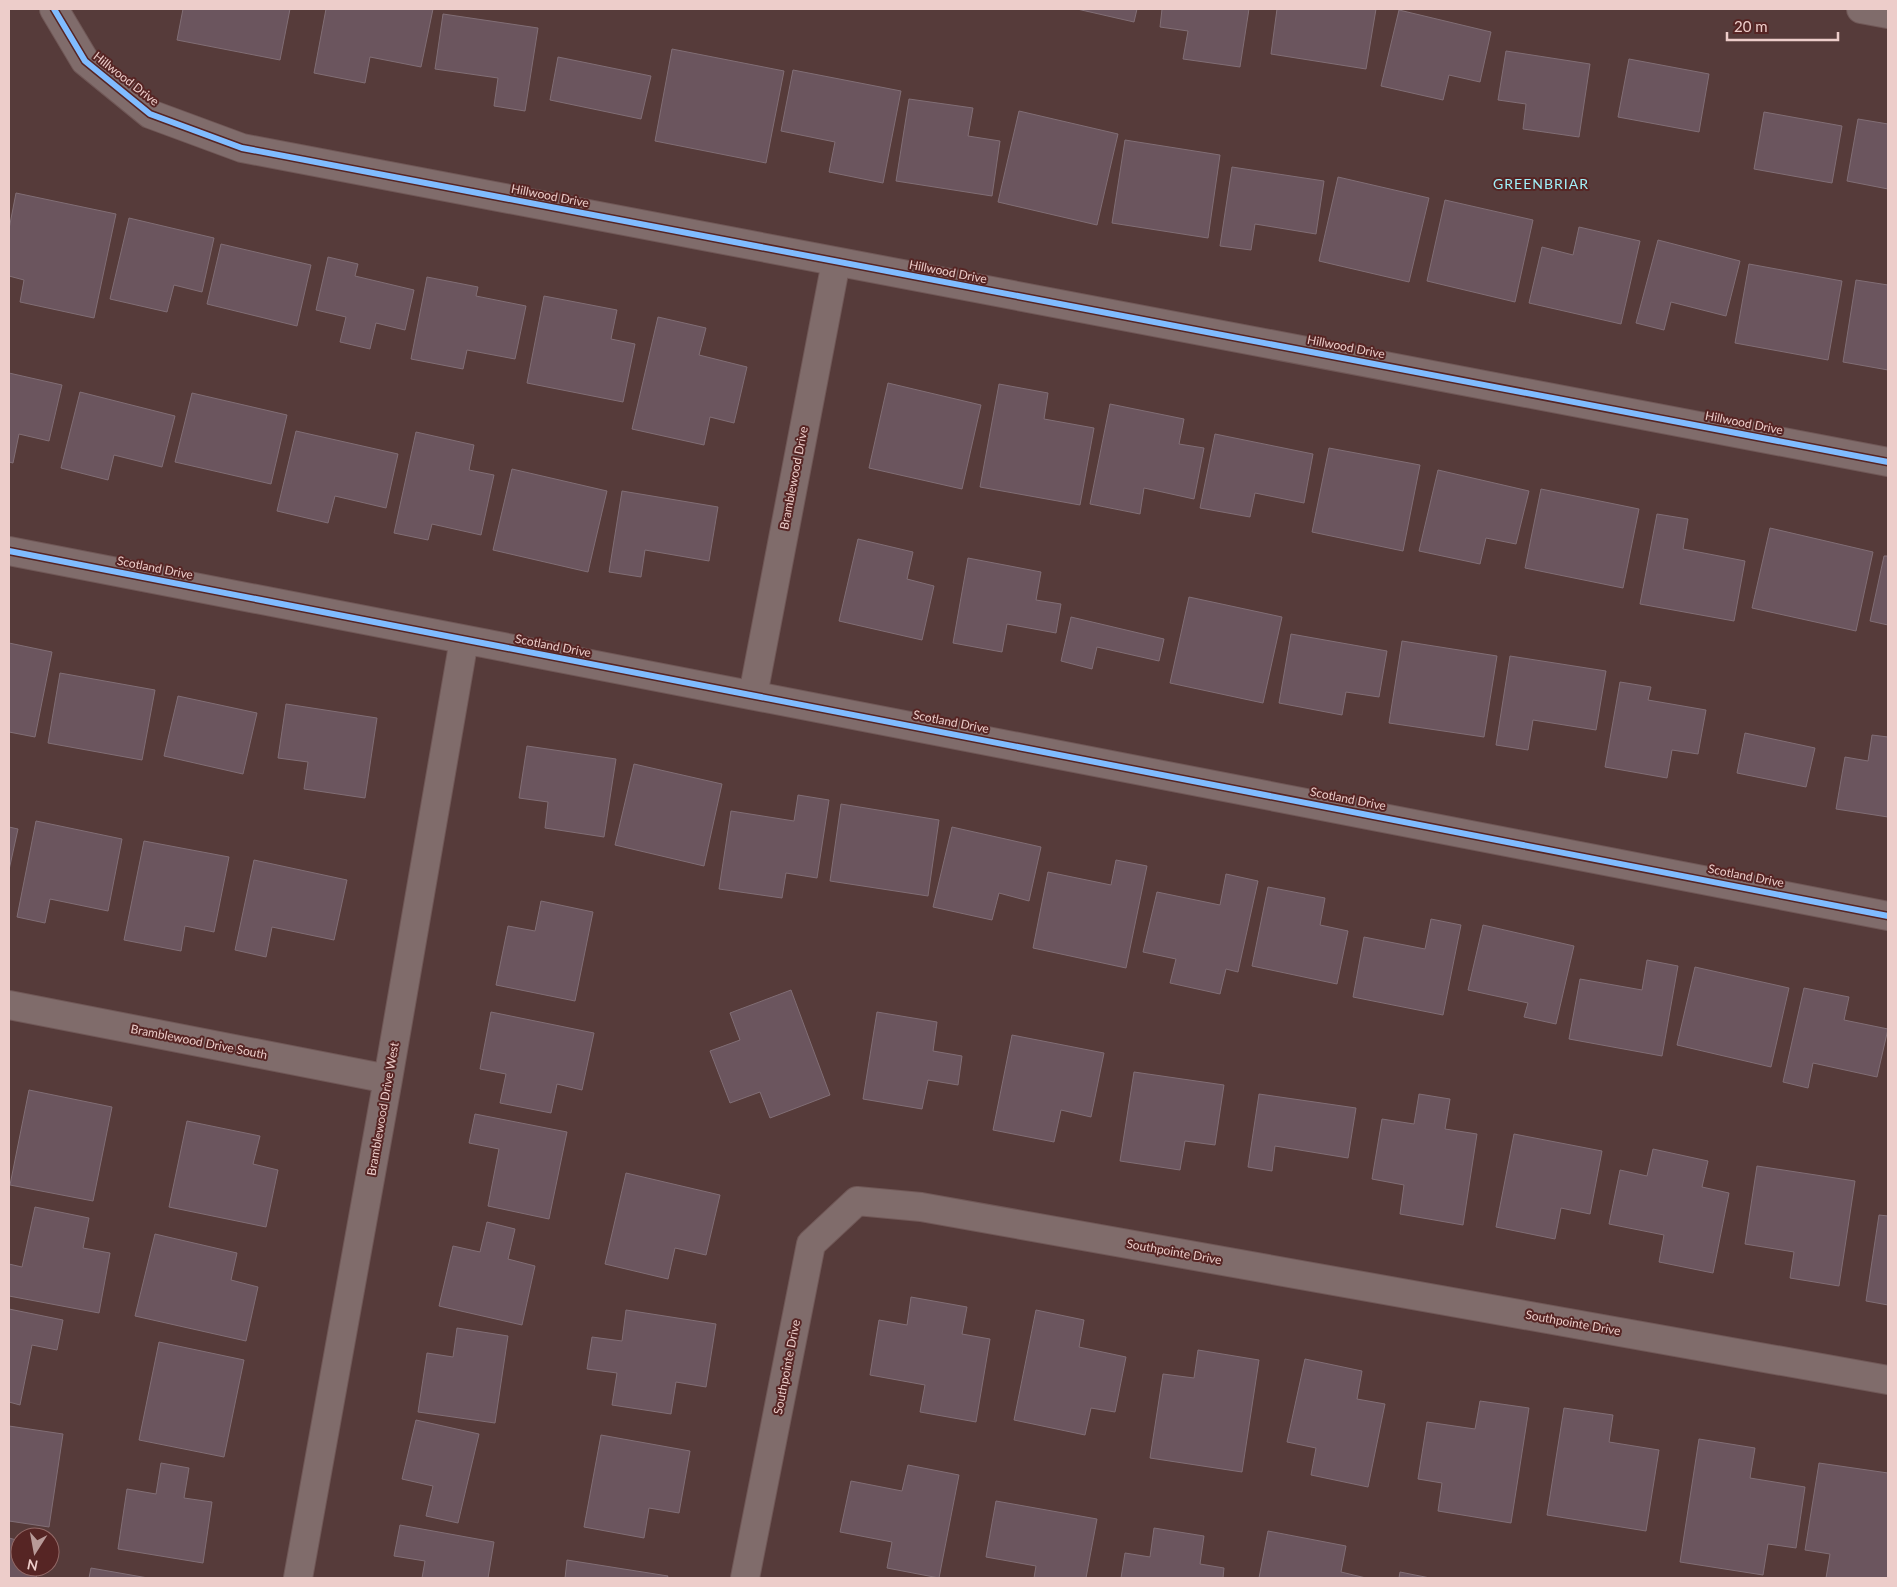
<svg xmlns="http://www.w3.org/2000/svg" width="1897" height="1587" font-family="Lato,sans-serif">
<style>
.building{fill:#6b555e;stroke:#816e75}
.lines{fill:none;stroke-linecap:round;stroke-linejoin:round}
.street-casing{stroke:#705857;stroke-width:30}
.street{stroke:#806c6b;stroke-width:28}
.cycleway-casing{stroke:#562524;stroke-width:9}
.cycleway{stroke:#80bcff;stroke-width:6}
.labels{text-anchor:middle;stroke-width:4;stroke-linejoin:round;paint-order:stroke}
.street-label{font-size:12px;fill:#edcdca;stroke:#562524}
.neighbourhood-label{font-size:14px;letter-spacing:1px;fill:#a0f1fa;stroke:#562524}
</style>
<rect width="100%" height="100%" fill="#563b3a"/>
<path class="building" d="M 183,9 L 290,9 L 280,60 L 177,40 Z
M 326,9 L 433,9 L 421,67 L 370,57 L 365,83 L 314,73 Z
M 1077,9 L 1137,9 L 1134,22 Z
M 1162,9 L 1249,9 L 1240,67 L 1183,59 L 1188,31 L 1160,27 Z
M 1277,9 L 1376,9 L 1366,69 L 1271,54 Z
M 1399,10 L 1491,32 L 1480,82 L 1449,75 L 1443,100 L 1381,86 Z
M 443,14 L 538,28 L 525,111 L 494,106 L 498,78 L 435,69 Z
M 672,49 L 784,71 L 766,163 L 655,141 Z
M 1506,51 L 1590,64 L 1579,137 L 1523,129 L 1526,104 L 1498,100 Z
M 558,57 L 651,76 L 641,119 L 550,100 Z
M 1629,59 L 1709,74 L 1699,132 L 1618,117 Z
M 793,70 L 901,91 L 883,183 L 829,172 L 835,142 L 781,131 Z
M 909,99 L 973,108 L 968,136 L 1000,141 L 992,196 L 896,181 Z
M 1019,111 L 1118,134 L 1097,225 L 998,202 Z
M 1764,112 L 1842,126 L 1832,183 L 1754,169 Z
M 1858,119 L 1888,124 L 1888,189 L 1847,181 Z
M 1125,140 L 1220,155 L 1208,238 L 1112,223 Z
M 1232,167 L 1324,181 L 1316,234 L 1255,224 L 1251,250 L 1220,246 Z
M 1338,177 L 1429,198 L 1409,282 L 1319,261 Z
M 16,193 L 116,214 L 94,318 L 20,302 L 24,280 L 9,276 L 9,229 Z
M 1445,200 L 1533,220 L 1515,302 L 1427,281 Z
M 129,218 L 214,238 L 202,292 L 174,285 L 167,312 L 110,299 Z
M 1579,227 L 1640,241 L 1621,324 L 1529,303 L 1542,247 L 1573,255 Z
M 1658,240 L 1740,261 L 1726,316 L 1671,302 L 1664,330 L 1636,323 Z
M 221,244 L 311,265 L 297,326 L 207,304 Z
M 328,257 L 358,264 L 355,276 L 414,290 L 405,330 L 376,323 L 370,349 L 340,342 L 346,317 L 316,310 Z
M 1749,264 L 1842,281 L 1828,360 L 1735,343 Z
M 427,277 L 478,287 L 476,296 L 526,306 L 515,359 L 467,350 L 463,369 L 411,359 Z
M 1856,280 L 1888,285 L 1888,370 L 1843,362 Z
M 544,296 L 617,310 L 611,339 L 635,344 L 623,402 L 527,383 Z
M 658,317 L 706,328 L 699,355 L 747,367 L 734,423 L 710,417 L 704,445 L 632,429 Z
M 9,373 L 62,385 L 49,441 L 19,434 L 13,463 L 9,462 Z
M 888,383 L 981,405 L 962,489 L 869,468 Z
M 999,384 L 1048,393 L 1044,419 L 1094,428 L 1080,505 L 980,487 Z
M 80,392 L 175,416 L 162,467 L 114,455 L 108,480 L 61,468 Z
M 192,393 L 287,415 L 271,484 L 175,462 Z
M 1110,404 L 1184,419 L 1179,444 L 1204,448 L 1194,499 L 1144,488 L 1140,514 L 1090,504 Z
M 296,431 L 398,454 L 386,508 L 335,496 L 328,523 L 277,511 Z
M 416,432 L 474,445 L 469,470 L 494,475 L 481,535 L 432,524 L 428,540 L 394,533 Z
M 1215,434 L 1313,454 L 1304,503 L 1255,493 L 1250,517 L 1200,508 Z
M 1329,448 L 1420,465 L 1403,551 L 1312,532 Z
M 512,469 L 607,491 L 588,572 L 493,550 Z
M 1438,470 L 1529,491 L 1516,544 L 1486,538 L 1480,564 L 1419,551 Z
M 1541,489 L 1639,509 L 1623,588 L 1525,568 Z
M 622,491 L 718,507 L 709,561 L 645,550 L 641,577 L 609,572 Z
M 1657,514 L 1688,519 L 1683,549 L 1745,561 L 1734,621 L 1640,604 Z
M 1770,528 L 1873,552 L 1856,631 L 1752,608 Z
M 858,539 L 913,552 L 907,579 L 934,586 L 922,640 L 839,621 Z
M 1884,556 L 1888,556 L 1888,625 L 1870,621 Z
M 968,558 L 1041,572 L 1036,600 L 1061,604 L 1056,633 L 1007,624 L 1002,652 L 953,643 Z
M 1189,597 L 1282,617 L 1263,703 L 1170,683 Z
M 1071,617 L 1164,639 L 1159,661 L 1097,647 L 1092,669 L 1061,661 Z
M 1291,634 L 1387,651 L 1379,697 L 1346,692 L 1342,715 L 1279,703 Z
M 1402,641 L 1497,656 L 1484,737 L 1389,723 Z
M 9,643 L 52,652 L 35,737 L 9,732 Z
M 1510,656 L 1606,671 L 1596,730 L 1533,720 L 1528,750 L 1496,745 Z
M 60,673 L 155,690 L 142,760 L 48,743 Z
M 1620,682 L 1651,687 L 1648,700 L 1706,710 L 1698,754 L 1672,750 L 1667,778 L 1605,767 Z
M 178,696 L 257,713 L 243,774 L 164,756 Z
M 286,704 L 377,718 L 365,798 L 304,789 L 308,762 L 278,758 Z
M 1745,733 L 1815,748 L 1806,787 L 1737,773 Z
M 1872,735 L 1888,737 L 1888,817 L 1836,809 L 1845,757 L 1868,761 Z
M 527,746 L 616,759 L 604,837 L 545,828 L 548,802 L 519,798 Z
M 634,764 L 722,784 L 704,866 L 615,845 Z
M 798,795 L 829,800 L 817,878 L 786,873 L 782,898 L 719,889 L 731,811 L 794,821 Z
M 841,804 L 939,820 L 928,896 L 830,881 Z
M 36,821 L 122,839 L 108,911 L 50,899 L 45,923 L 17,917 Z
M 9,827 L 18,829 L 9,870 Z
M 952,827 L 1041,847 L 1029,901 L 999,893 L 992,920 L 933,907 Z
M 144,841 L 229,857 L 214,932 L 185,926 L 181,951 L 124,940 Z
M 254,860 L 347,880 L 334,940 L 272,927 L 266,957 L 235,950 Z
M 1116,860 L 1147,866 L 1126,968 L 1033,948 L 1048,872 L 1111,885 Z
M 1226,874 L 1258,881 L 1238,972 L 1226,969 L 1220,994 L 1170,983 L 1176,959 L 1143,952 L 1157,892 L 1220,905 Z
M 1268,887 L 1325,898 L 1320,925 L 1348,931 L 1337,984 L 1252,966 Z
M 541,901 L 593,912 L 575,1001 L 496,985 L 508,926 L 535,931 Z
M 1431,919 L 1461,925 L 1443,1015 L 1353,997 L 1364,937 L 1425,949 Z
M 1483,925 L 1574,946 L 1556,1024 L 1524,1017 L 1528,1003 L 1468,990 Z
M 1647,960 L 1678,966 L 1662,1056 L 1569,1039 L 1580,979 L 1642,990 Z
M 1695,967 L 1789,988 L 1771,1067 L 1677,1045 Z
M 1804,988 L 1849,997 L 1844,1020 L 1888,1029 L 1877,1077 L 1813,1063 L 1808,1088 L 1783,1082 Z
M 791,990 L 830,1095 L 770,1118 L 760,1092 L 730,1103 L 710,1051 L 740,1040 L 730,1013 Z
M 491,1012 L 594,1033 L 582,1090 L 557,1084 L 551,1113 L 500,1103 L 506,1074 L 480,1069 Z
M 877,1012 L 937,1022 L 933,1051 L 962,1056 L 958,1085 L 928,1080 L 922,1109 L 863,1099 Z
M 1012,1035 L 1104,1053 L 1091,1117 L 1061,1110 L 1054,1142 L 993,1130 Z
M 1134,1072 L 1224,1085 L 1215,1145 L 1185,1141 L 1180,1170 L 1120,1161 Z
M 29,1090 L 112,1107 L 93,1201 L 10,1185 Z
M 1259,1094 L 1356,1108 L 1348,1158 L 1275,1146 L 1272,1171 L 1248,1167 Z
M 1419,1094 L 1450,1099 L 1445,1129 L 1477,1134 L 1463,1225 L 1400,1214 L 1404,1185 L 1372,1179 L 1382,1119 L 1414,1124 Z
M 475,1114 L 567,1132 L 549,1219 L 488,1206 L 499,1149 L 469,1143 Z
M 187,1121 L 260,1136 L 253,1164 L 278,1170 L 266,1227 L 169,1207 Z
M 1514,1134 L 1602,1151 L 1590,1214 L 1561,1208 L 1555,1239 L 1496,1227 Z
M 1653,1149 L 1708,1161 L 1702,1187 L 1729,1193 L 1713,1273 L 1659,1262 L 1664,1235 L 1609,1224 L 1620,1170 L 1647,1176 Z
M 1757,1166 L 1855,1181 L 1839,1286 L 1790,1278 L 1794,1252 L 1745,1244 Z
M 626,1173 L 720,1195 L 706,1255 L 675,1248 L 668,1279 L 605,1264 Z
M 35,1207 L 89,1218 L 83,1248 L 110,1253 L 99,1313 L 9,1296 L 9,1264 L 22,1267 Z
M 1879,1215 L 1888,1216 L 1888,1305 L 1866,1301 Z
M 487,1222 L 515,1229 L 508,1259 L 535,1266 L 522,1325 L 439,1306 L 453,1246 L 480,1252 Z
M 155,1234 L 237,1253 L 231,1280 L 258,1287 L 246,1341 L 135,1316 Z
M 911,1297 L 967,1307 L 962,1334 L 990,1339 L 976,1422 L 920,1412 L 925,1385 L 870,1375 L 879,1320 L 907,1325 Z
M 9,1309 L 63,1320 L 57,1350 L 32,1345 L 20,1405 L 9,1402 Z
M 626,1310 L 716,1324 L 706,1387 L 676,1382 L 671,1414 L 612,1405 L 617,1373 L 587,1369 L 592,1337 L 622,1341 Z
M 1036,1310 L 1084,1320 L 1079,1347 L 1126,1357 L 1115,1412 L 1091,1408 L 1085,1435 L 1014,1420 Z
M 457,1328 L 508,1336 L 495,1423 L 418,1412 L 427,1353 L 453,1357 Z
M 159,1342 L 244,1360 L 224,1457 L 139,1440 Z
M 1198,1350 L 1259,1360 L 1242,1472 L 1150,1458 L 1163,1374 L 1194,1378 Z
M 1305,1359 L 1362,1371 L 1357,1399 L 1385,1404 L 1368,1487 L 1311,1475 L 1316,1448 L 1287,1442 Z
M 1480,1401 L 1529,1408 L 1511,1523 L 1438,1511 L 1442,1483 L 1418,1479 L 1427,1422 L 1475,1429 Z
M 1564,1408 L 1613,1415 L 1609,1442 L 1659,1450 L 1646,1531 L 1547,1515 Z
M 416,1420 L 479,1434 L 458,1523 L 426,1516 L 433,1486 L 402,1479 Z
M 9,1426 L 63,1434 L 49,1527 L 9,1521 Z
M 601,1435 L 690,1451 L 679,1513 L 649,1508 L 644,1538 L 584,1527 Z
M 1699,1439 L 1755,1448 L 1750,1478 L 1805,1487 L 1796,1548 L 1768,1544 L 1763,1575 L 1680,1562 Z
M 161,1463 L 189,1468 L 184,1498 L 212,1502 L 203,1563 L 118,1549 L 127,1489 L 156,1494 Z
M 1819,1463 L 1888,1473 L 1888,1578 L 1826,1578 L 1830,1554 L 1805,1550 Z
M 908,1465 L 959,1475 L 939,1578 L 887,1568 L 892,1542 L 840,1532 L 851,1481 L 902,1491 Z
M 996,1501 L 1097,1519 L 1086,1578 L 1034,1578 L 1036,1566 L 986,1557 Z
M 400,1525 L 494,1542 L 488,1578 L 422,1578 L 425,1561 L 394,1556 Z
M 1154,1528 L 1204,1536 L 1200,1564 L 1224,1568 L 1223,1578 L 1121,1578 L 1125,1553 L 1150,1557 Z
M 1268,1531 L 1346,1546 L 1341,1572 L 1366,1578 L 1259,1578 Z
M 9,1538 L 20,1541 L 20,1567 L 39,1567 L 36,1578 L 9,1578 Z
M 567,1560 L 668,1576 L 667,1578 L 565,1578 Z
M 91,1568 L 148,1578 L 89,1578 Z
M 1400,1572 L 1430,1578 L 1399,1578 Z"/>
<g class="lines">
<g class="street-casing">
<path id="street" d="M 54,9 L 85,61 L 150,114 L 242,148 L 1888,462
M 1861,9 L 1888,14
M 9,551 L 1888,916
M 753,695 L 836,262
M 9,1005 L 388,1079
M 298,1578 L 388,1079 L 464,640
M 745,1578 L 811,1244 L 857,1201 L 921,1207 L 1888,1380"/>
</g>
<use href="#street" class="street"/>
<g class="cycleway-casing">
<path id="cycleway" d="M 54,9 L 85,61 L 150,114 L 242,148 L 1888,462
M 9,551 L 1888,916"/>
</g>
<use href="#cycleway" class="cycleway"/>
</g>
<g class="labels">
<g class="street-label">
<text transform="translate(126 79) rotate(38)" y="4">Hillwood Drive</text>
<text transform="translate(550 196) rotate(11)" y="4">Hillwood Drive</text>
<text transform="translate(948 272) rotate(11)" y="4">Hillwood Drive</text>
<text transform="translate(1346 347) rotate(11)" y="4">Hillwood Drive</text>
<text transform="translate(1744 423) rotate(11)" y="4">Hillwood Drive</text>
<text transform="translate(794 478) rotate(-79)" y="4">Bramblewood Drive</text>
<text transform="translate(155 568) rotate(11)" y="4">Scotland Drive</text>
<text transform="translate(553 646) rotate(11)" y="4">Scotland Drive</text>
<text transform="translate(951 722) rotate(11)" y="4">Scotland Drive</text>
<text transform="translate(1348 799) rotate(11)" y="4">Scotland Drive</text>
<text transform="translate(1746 876) rotate(11)" y="4">Scotland Drive</text>
<text transform="translate(199 1042) rotate(11)" y="4">Bramblewood Drive South</text>
<text transform="translate(383 1109) rotate(-80)" y="4">Bramblewood Drive West</text>
<text transform="translate(1174 1252) rotate(10)" y="4">Southpointe Drive</text>
<text transform="translate(1573 1323) rotate(10)" y="4">Southpointe Drive</text>
<text transform="translate(787 1367) rotate(-79)" y="4">Southpointe Drive</text>
</g>
<g class="neighbourhood-label">
<text x="1541" y="189">GREENBRIAR</text>
</g>
</g>
<rect width="1897" height="1587" fill="none" stroke="#edcdca" stroke-width="20"/>
<g transform="translate(35 1552) rotate(191)"><circle r="24" fill="#562524" stroke="#926866"/>
<path d="M0-4L9 19L0 12L-9 19Z" fill="#b89a98"/>
<text y="-8" font-size="14" font-weight="bold" text-anchor="middle" fill="#edcdca">N</text>
</g>
<path d="M1727 32v8h111v-8" fill="none" stroke="#edcdca" stroke-width="2.5"/>
<text x="1734" y="32" font-size="15" fill="#edcdca" stroke="#562524" stroke-width="4" paint-order="stroke">20 m</text>
</svg>
